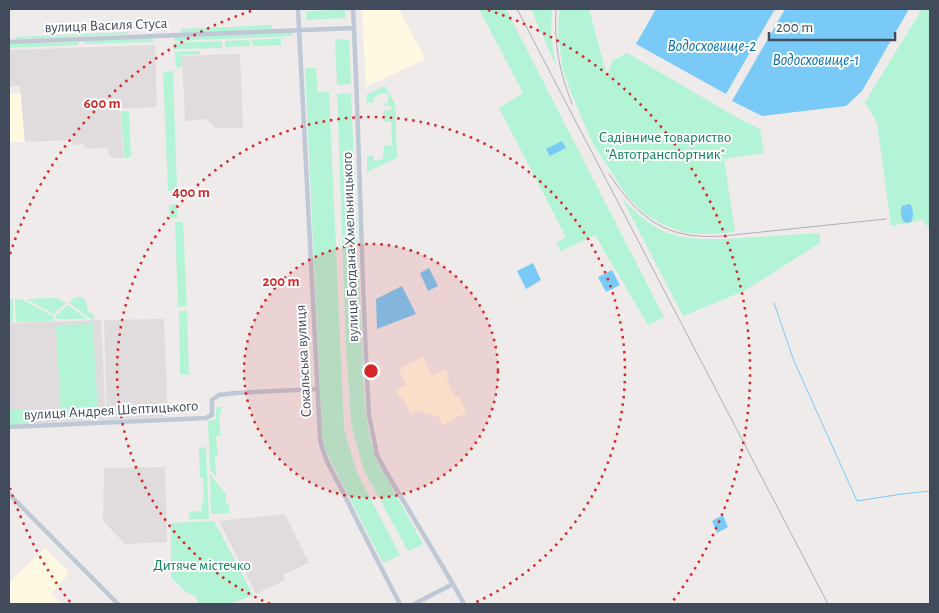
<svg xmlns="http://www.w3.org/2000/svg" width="939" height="613" font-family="'Alegreya Sans',sans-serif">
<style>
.commercial{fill:#fef9e0}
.education{fill:#e0dcdd}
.green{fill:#b2f4d5}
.water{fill:#79caf6}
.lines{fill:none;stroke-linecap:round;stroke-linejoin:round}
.stream{stroke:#79caf6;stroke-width:1}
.minor{stroke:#bfc8d5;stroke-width:4.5}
.rail{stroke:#adafb7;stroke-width:1}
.ring{fill:none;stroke:#d62828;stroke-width:2.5;stroke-dasharray:2.5 5}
.labels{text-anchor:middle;stroke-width:4;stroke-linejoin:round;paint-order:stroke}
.street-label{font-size:15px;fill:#424b5b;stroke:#fff}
.park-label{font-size:15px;fill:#0b8359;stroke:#fff}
.water-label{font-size:16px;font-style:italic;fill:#0072b0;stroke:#fff}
.centre{fill:#d62828;stroke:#fff;stroke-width:2.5}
.ring-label{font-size:15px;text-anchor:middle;font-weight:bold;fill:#d62828;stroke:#fff;stroke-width:4;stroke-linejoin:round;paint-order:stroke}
</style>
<rect width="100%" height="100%" fill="#efebeb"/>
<path class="commercial" d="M 362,9 L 399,9 L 425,59 L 366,87 Z
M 21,93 L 25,142 L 9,142 L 9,94 Z
M 423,357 L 432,376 L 445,369 L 449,377 L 446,379 L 455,397 L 458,396 L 467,412 L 443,425 L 438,416 L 424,413 L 418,411 L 411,414 L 403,398 L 400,398 L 396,390 L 406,385 L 399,369 Z
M 45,548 L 68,571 L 67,576 L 51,593 L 61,604 L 9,604 L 9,588 L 10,587 L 9,583 Z"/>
<path class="education" d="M 155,45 L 157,107 L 120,109 L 123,158 L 112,158 L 111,155 L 109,155 L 108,148 L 85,149 L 84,144 L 72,145 L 72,140 L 25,142 L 20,86 L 9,86 L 9,50 Z
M 240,54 L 243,128 L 216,128 L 205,119 L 185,121 L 182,56 Z
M 164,319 L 168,417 L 107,420 L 104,320 Z
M 101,320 L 106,420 L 9,425 L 9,323 Z
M 165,467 L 167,542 L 125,544 L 103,521 L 104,468 Z
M 285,514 L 309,563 L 283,575 L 285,580 L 256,594 L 219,521 Z"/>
<path class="green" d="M 342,9 L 345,9 L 345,18 L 306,20 L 306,11 L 342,10 Z
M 479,9 L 506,9 L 664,317 L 648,325 L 595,235 L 561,251 L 556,243 L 566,237 L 499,108 L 523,93 Z
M 531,9 L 552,9 L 551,35 L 556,66 Z
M 559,9 L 589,9 L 607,75 L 613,60 L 627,53 L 738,118 L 760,129 L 764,153 L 724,159 L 735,232 L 709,234 L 698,234 L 683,232 L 664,225 L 645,214 L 627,196 L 593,144 L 572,95 L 563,70 L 558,35 Z
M 922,9 L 930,9 L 930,230 L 923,220 L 891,226 L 877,123 L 865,102 Z
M 272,25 L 272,29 L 181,33 L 181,29 Z
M 292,31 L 293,36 L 175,41 L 174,37 Z
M 128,32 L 128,34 L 16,39 L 16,37 Z
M 153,38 L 153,42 L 84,44 L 84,41 Z
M 281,38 L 281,45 L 253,46 L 252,40 Z
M 335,39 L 349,40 L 351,84 L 337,85 Z
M 249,40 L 250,46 L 225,47 L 225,41 Z
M 222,41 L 222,48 L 174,49 L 174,43 Z
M 78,42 L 78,45 L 9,48 L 9,44 Z
M 200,51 L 200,54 L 182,55 L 182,67 L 176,67 L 175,52 Z
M 305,68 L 316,68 L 318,92 L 329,92 L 344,429 L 357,473 L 400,555 L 383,563 L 326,452 L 322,435 Z
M 173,71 L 177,190 L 168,191 L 163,72 Z
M 385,86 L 395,104 L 397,158 L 367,172 L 367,156 L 374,155 L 374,161 L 383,159 L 384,146 L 392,145 L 391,122 L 384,122 L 383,111 L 391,110 L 391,106 L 384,106 L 383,104 L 388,103 L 388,94 L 383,93 L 374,97 L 374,102 L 367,103 L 366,95 Z
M 351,93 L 364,392 L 367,421 L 371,443 L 377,460 L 423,544 L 408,551 L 364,470 L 354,435 L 351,422 L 346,345 L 337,94 Z
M 121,111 L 129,111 L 131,157 L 124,158 Z
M 622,198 C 632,209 644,220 657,228 C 686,244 724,239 755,237 C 777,236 799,234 820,233 L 820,243 L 744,291 L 683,316 Z
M 177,204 L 177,218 L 170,218 L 169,205 Z
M 175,222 L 183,222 L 187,306 L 178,307 Z
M 75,297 L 81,297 L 85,299 L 88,312 L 94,314 L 94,320 L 92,320 L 69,303 Z
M 57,298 L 66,303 L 54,314 L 26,299 Z
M 9,299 L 13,299 L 13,322 L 9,322 Z
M 15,299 L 21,299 L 53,316 L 53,321 L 16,322 Z
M 68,305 L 87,319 L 56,319 L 56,315 Z
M 179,311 L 187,311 L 189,375 L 180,374 Z
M 93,324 L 98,416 L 61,417 L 56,325 Z
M 216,407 L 221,407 L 221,414 L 219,415 L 221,435 L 216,436 L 218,456 L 215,457 L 216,477 L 210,469 L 208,421 L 216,420 Z
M 30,409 L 30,423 L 9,425 L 9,410 Z
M 206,447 L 209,519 L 189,519 L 189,512 L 202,511 L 202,502 L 204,502 L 203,478 L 200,478 L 199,448 Z
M 210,474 L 226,494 L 226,503 L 229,504 L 229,513 L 211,514 Z
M 214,521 L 253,595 L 230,604 L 198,604 L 196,596 L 186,592 L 171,577 L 171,523 Z"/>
<path class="water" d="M 656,9 L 775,9 L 726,94 L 636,44 Z
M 785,9 L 909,9 L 862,91 L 846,106 L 762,116 L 732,101 Z
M 562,141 L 566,148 L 550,156 L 546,149 Z
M 909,204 L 911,205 C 913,210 914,217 911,222 L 907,223 L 904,222 C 901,218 900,211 902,206 Z
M 533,263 L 541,280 L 526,289 L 517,271 Z
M 429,268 L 438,286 L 428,291 L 420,273 Z
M 612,270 L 620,285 L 606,292 L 598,277 Z
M 402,286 L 416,314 L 377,329 L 376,299 Z
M 723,515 L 728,527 L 717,533 L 712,521 Z"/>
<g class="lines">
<path class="stream" d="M 774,303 L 794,361 L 857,501 L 902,494 L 930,491"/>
<path class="minor" d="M 298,9 L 320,438 C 323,458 335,476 344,494 C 362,531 381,568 400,604
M 353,9 C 360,144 361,280 369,415 L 377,455 L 385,470 L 453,584 L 464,604
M 9,42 L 354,28
M 9,427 L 206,418 L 212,415 L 212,400 L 219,395 L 236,393 L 317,389
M 9,494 L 118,604
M 414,604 L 453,584"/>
<path class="rail" d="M 517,9 L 828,604
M 556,9 C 554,45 559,70 572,104
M 609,174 C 640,220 667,240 723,236 L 886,219"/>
</g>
<circle cx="371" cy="371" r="127" fill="#d62828" fill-opacity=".12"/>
<g class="ring">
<circle cx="371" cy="371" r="127"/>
<path d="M270 604A254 254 0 1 1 472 604"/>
<path d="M70 602A380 380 0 0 1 10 488M10 254A380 380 0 0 1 254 10M488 10A380 380 0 0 1 672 602"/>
</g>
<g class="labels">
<g class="street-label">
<text transform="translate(106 25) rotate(-2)" y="5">вулиця Василя Стуса</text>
<text transform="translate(350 247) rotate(-92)" y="5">вулиця Богдана Хмельницького</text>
<text transform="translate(303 361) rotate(-93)" y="5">Сокальська вулиця</text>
<text transform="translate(111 410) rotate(-3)" y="5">вулиця Андрея Шептицького</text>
</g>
<g class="park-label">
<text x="665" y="142">Садівниче товариство<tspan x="665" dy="17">"Автотранспортник"</tspan></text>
<text x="202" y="570">Дитяче містечко</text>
</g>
<g class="water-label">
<text x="712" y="51">Водосховище-2</text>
<text x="816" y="65">Водосховище-1</text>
</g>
</g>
<circle cx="371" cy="371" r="8" class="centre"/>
<g class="ring-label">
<text x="102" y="108">600 m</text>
<text x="191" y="197">400 m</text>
<text x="281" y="286">200 m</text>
</g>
<rect width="939" height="613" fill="none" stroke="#424b5b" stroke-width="20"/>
<path d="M769 32v8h126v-8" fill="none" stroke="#424b5b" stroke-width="2.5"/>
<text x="776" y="32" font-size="15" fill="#424b5b" stroke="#ffffff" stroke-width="4" paint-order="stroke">200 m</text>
</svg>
